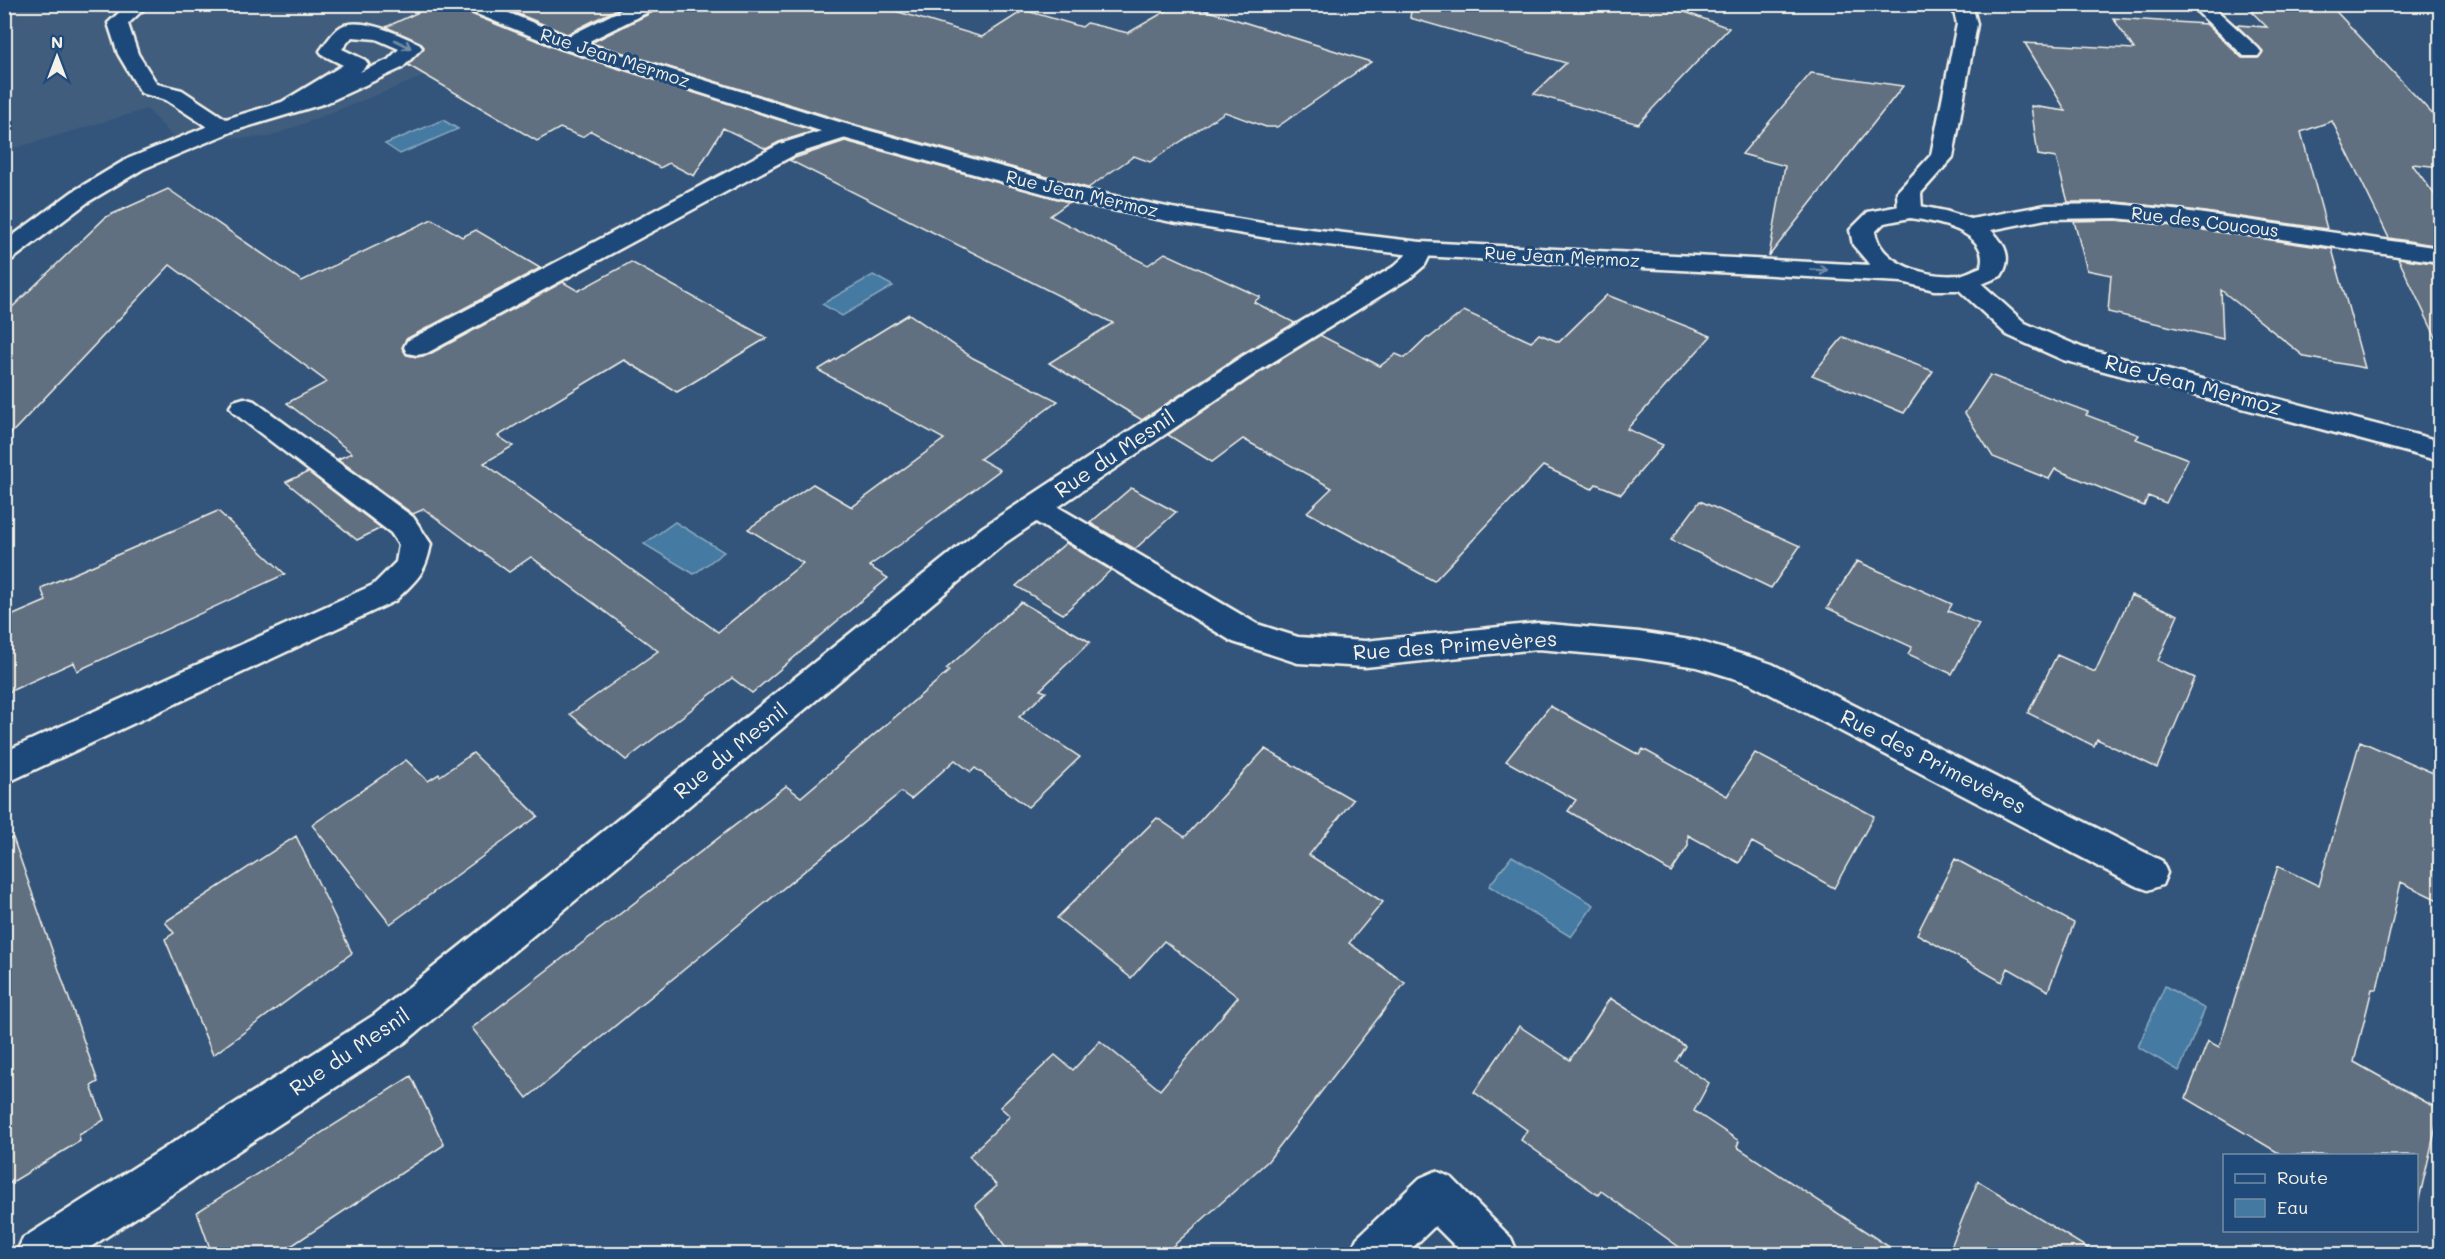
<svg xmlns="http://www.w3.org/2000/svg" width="2445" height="1259" font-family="Mali,sans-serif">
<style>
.built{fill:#415d7d}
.water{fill:#447aa2;stroke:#8aaabe;stroke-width:1.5}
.building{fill:#616f80;stroke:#f4f1e8;stroke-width:1.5}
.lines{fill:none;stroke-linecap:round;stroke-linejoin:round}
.service-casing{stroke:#f4f1e8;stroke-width:5}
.minor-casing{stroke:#f4f1e8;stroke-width:5}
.tertiary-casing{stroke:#f4f1e8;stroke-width:5}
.service{fill:#1f4a7a;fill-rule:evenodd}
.minor{fill:#1f4a7a;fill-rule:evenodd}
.tertiary{fill:#1f4a7a;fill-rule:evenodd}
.oneway{stroke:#748da6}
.labels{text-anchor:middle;stroke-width:6;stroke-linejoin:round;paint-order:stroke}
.far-street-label{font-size:18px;fill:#f4f1e8;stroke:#1f4a7a}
.street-label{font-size:21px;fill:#f4f1e8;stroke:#1f4a7a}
</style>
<rect width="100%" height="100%" fill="#33557c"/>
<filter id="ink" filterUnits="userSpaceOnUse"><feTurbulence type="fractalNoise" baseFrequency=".0167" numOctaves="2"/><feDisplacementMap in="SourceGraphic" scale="12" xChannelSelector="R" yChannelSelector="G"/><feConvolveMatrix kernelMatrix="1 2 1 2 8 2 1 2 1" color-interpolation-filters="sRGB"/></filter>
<g filter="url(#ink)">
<path class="built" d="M 5,5 L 399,5 L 512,42 L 269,137 L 176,140 L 147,109 L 5,151 Z"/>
<path class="water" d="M 443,120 L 458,129 L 400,154 L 385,144 Z
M 873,275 L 893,286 L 842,316 L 822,304 Z
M 675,522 L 724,552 L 694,574 L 644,544 Z
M 1512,856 L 1594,905 L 1571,937 L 1489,886 Z
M 2165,986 L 2205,1009 L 2179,1071 L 2138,1047 Z"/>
<path class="building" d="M 436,4 L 458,4 L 461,10 L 560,50 L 814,131 L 779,142 L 766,149 L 723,128 L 694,176 L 669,163 L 660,168 L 591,131 L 582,137 L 560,128 L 537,141 L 408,65 L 424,47 L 420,42 L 386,27 Z
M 494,4 L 627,4 L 567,34 Z
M 660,4 L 872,4 L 982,37 L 1024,10 L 1082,27 L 1087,23 L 1128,33 L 1178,4 L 1186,4 L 1371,62 L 1277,127 L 1266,127 L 1225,112 L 1150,162 L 1134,156 L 1088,188 L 853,124 L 591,43 L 657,10 Z
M 1412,4 L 1663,4 L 1729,28 L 1638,124 L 1534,94 L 1566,63 L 1410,18 Z
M 2244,4 L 2329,4 L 2440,122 L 2440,167 L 2412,164 L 2440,202 L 2440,246 L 2389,238 L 2332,121 L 2301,132 L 2327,229 L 2183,209 L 2116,202 L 2068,202 L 2056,158 L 2038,155 L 2031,106 L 2066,111 L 2025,43 L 2134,49 L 2113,18 L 2206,24 L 2242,58 L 2258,58 L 2263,51 L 2236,25 L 2267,27 Z
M 1811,73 L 1903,86 L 1769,256 L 1785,166 L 1742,154 Z
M 845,141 L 1069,202 L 1050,216 L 1148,265 L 1165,253 L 1260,297 L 1254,302 L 1295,323 L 1242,354 L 1142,420 L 1049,363 L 1113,323 L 789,160 Z
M 168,189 L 302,281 L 432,219 L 462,237 L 476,230 L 540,268 L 406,339 L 402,348 L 407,355 L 417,357 L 428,355 L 563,282 L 578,291 L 631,262 L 767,338 L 677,392 L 624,360 L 498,436 L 513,446 L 484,463 L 718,632 L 803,563 L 748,529 L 813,484 L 852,507 L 944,439 L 818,370 L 909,314 L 973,358 L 1058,401 L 980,459 L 1000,470 L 901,544 L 869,566 L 888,578 L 752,693 L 732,678 L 626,760 L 570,714 L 658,651 L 531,557 L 509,572 L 424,509 L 413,514 L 338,459 L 352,453 L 287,403 L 327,382 L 170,265 L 4,441 L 4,315 L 106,217 Z
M 2116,220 L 2183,227 L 2332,249 L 2365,368 L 2305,357 L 2221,290 L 2223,339 L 2108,312 L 2111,275 L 2087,270 L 2074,221 Z
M 2398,258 L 2440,264 L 2440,346 Z
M 1607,295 L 1711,336 L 1627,429 L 1663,445 L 1621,494 L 1596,484 L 1592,489 L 1543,466 L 1434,581 L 1307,512 L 1332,488 L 1243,439 L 1212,462 L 1168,435 L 1264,370 L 1320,335 L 1380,366 L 1396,354 L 1405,358 L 1427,337 L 1429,338 L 1464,311 L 1531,342 L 1539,334 L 1559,342 Z
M 1843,337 L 1933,371 L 1904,413 L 1812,375 Z
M 1990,375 L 2088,412 L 2086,415 L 2139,435 L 2136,439 L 2188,459 L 2166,503 L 2148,496 L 2144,506 L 2055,469 L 2049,479 L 1993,457 L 1965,413 Z
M 308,472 L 381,528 L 357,540 L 286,482 Z
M 1131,488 L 1176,512 L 1135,549 L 1090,523 Z
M 1700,501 L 1800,546 L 1771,588 L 1671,540 Z
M 218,511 L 285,574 L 77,671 L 74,662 L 4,694 L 4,619 L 46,601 L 41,588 Z
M 1066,543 L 1111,570 L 1063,614 L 1016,586 Z
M 1857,561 L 1952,604 L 1948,611 L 1979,624 L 1952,674 L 1908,654 L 1912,647 L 1827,608 Z
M 2131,595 L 2178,615 L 2158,661 L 2195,678 L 2157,768 L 2097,739 L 2094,746 L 2028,713 L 2057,655 L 2095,672 Z
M 1021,602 L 1090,642 L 1040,690 L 1046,692 L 1019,717 L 1080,757 L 1028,807 L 975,768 L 971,772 L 955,760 L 911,799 L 901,792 L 527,1098 L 472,1028 L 786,786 L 801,797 L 949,671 L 946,669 Z
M 1550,706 L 1639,755 L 1643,749 L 1727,796 L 1755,753 L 1874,816 L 1834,888 L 1752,842 L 1739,863 L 1688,835 L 1688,846 L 1671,872 L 1568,811 L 1576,800 L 1506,761 Z
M 2360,741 L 2440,776 L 2440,901 L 2401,882 L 2377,989 L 2372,989 L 2354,1062 L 2440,1110 L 2416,1212 L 2416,1155 L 2282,1155 L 2186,1098 L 2208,1041 L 2219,1047 L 2278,866 L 2319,886 Z
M 1265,749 L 1353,800 L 1309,855 L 1383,902 L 1349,943 L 1405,983 L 1268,1161 L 1164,1254 L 1010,1254 L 975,1205 L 997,1186 L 969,1156 L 1010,1116 L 1000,1107 L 1055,1055 L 1073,1070 L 1100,1041 L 1160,1090 L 1238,997 L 1164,941 L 1131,978 L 1057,918 L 1157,818 L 1185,837 Z
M 473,753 L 538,816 L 390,924 L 312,825 L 406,760 L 428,781 L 439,774 L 440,776 Z
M 296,836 L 352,953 L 213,1055 L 165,939 L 174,933 L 165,922 Z
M 13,838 L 98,1082 L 91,1086 L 104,1120 L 79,1135 L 80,1141 L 4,1187 L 4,840 Z
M 1955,859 L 2074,923 L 2048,991 L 2008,968 L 2002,982 L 1917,934 Z
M 1610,998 L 1685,1046 L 1676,1061 L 1709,1083 L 1694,1111 L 1739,1141 L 1737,1147 L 1900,1254 L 1689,1254 L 1601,1191 L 1598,1195 L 1521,1140 L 1527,1130 L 1474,1092 L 1519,1026 L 1570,1060 Z
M 411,1076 L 444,1145 L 279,1254 L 212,1254 L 197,1212 Z
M 1978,1181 L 2097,1254 L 1948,1254 Z"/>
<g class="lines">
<g class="service-casing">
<path id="service" d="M 128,4 L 149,4 L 128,24 L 138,54 L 157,84 L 182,90 L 226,119 L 282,102 L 343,65 L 323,55 L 320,51 C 325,44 334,30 342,26 C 362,17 401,35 419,44 L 422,48 L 402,68 L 326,103 L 223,134 L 215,132 L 166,100 L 141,93 L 118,54 L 108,23 ZM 352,37 L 376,39 L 399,49 L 388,60 L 360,72 L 368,64 L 365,60 L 342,49 Z
M 844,124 L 852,126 L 855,131 L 852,136 L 796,154 L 427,353 L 417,355 L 407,353 L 404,347 L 407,341 L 780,144 Z
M 244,398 L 254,401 L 413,517 L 431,544 C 425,575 417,579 395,601 L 4,784 L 4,752 L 373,585 L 396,562 L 399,545 L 391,533 L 234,413 L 230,407 L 234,401 Z"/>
</g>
<g class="minor-casing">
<path id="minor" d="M 633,4 L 658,4 L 656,8 L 575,48 L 561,48 L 558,44 L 561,40 Z
M 1952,4 L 1972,4 L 1977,24 L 1953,157 L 1921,193 L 1922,211 L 1918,216 L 1910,218 L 1902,216 L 1898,211 L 1897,192 L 1931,155 L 1957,24 Z
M 2189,4 L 2210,4 L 2258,48 L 2261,52 L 2258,56 L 2244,56 Z
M 223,120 L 231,122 L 234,127 L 231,132 L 143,169 L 88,202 L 13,259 L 4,261 L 4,242 L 72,192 L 127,159 Z
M 1421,242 L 1430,244 L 1433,249 L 1425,265 L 1411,277 L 1263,368 L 1058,507 L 1257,624 L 1298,637 L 1365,641 L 1538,623 L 1639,632 L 1697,641 L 1760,660 L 1772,664 L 2162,861 L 2167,873 L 2162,885 L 2148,890 L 2134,885 L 1749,683 L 1697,667 L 1639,658 L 1538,649 L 1365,667 L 1298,663 L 1233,642 L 1036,522 L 1005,543 L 404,1043 L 80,1254 L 16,1254 L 23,1238 L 374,1015 L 983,527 L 1243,356 L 1393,267 L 1405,256 L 1412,244 Z
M 1436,1171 L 1452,1178 L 1511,1238 L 1518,1254 L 1463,1254 L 1435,1226 L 1406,1254 L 1350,1254 L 1357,1238 L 1420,1178 Z"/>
</g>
<g class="tertiary-casing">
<path id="tertiary" d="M 460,4 L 487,4 L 575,40 L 852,126 L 1090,191 L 1172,208 L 1268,224 L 1421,242 L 1870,265 L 1853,245 L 1850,230 L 1868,212 L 1910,204 L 1945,211 L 1971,219 L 2046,205 L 2116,204 L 2183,211 L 2440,248 L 2440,262 L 2183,225 L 2116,218 L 2046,219 L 1991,230 C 2005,244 2013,258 2001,276 L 1982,284 L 2025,323 L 2083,348 L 2440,441 L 2440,461 L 2063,360 L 2007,335 L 1959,290 L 1934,290 L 1902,282 L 1421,256 L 1268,238 L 1172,222 L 1079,203 L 836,136 L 561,48 L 462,8 ZM 1910,218 C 1936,222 1990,231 1981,267 C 1974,269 1966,274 1959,275 C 1928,278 1881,265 1875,232 L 1884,223 Z"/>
</g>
<use href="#service" class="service"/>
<use href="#minor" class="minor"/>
<use href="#tertiary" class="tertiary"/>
</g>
<defs><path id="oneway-shaft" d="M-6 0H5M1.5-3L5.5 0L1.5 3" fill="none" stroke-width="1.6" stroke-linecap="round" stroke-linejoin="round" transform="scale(1.5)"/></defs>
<g class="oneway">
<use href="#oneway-shaft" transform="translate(403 44) rotate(27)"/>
<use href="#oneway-shaft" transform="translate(1819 270) rotate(3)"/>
</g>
</g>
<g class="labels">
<g class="far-street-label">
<text transform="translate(615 58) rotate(18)" y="6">Rue Jean Mermoz</text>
<text transform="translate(1082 194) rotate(13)" y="6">Rue Jean Mermoz</text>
<text transform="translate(2205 222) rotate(7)" y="6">Rue des Coucous</text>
<text transform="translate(1562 257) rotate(3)" y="6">Rue Jean Mermoz</text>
</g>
<g class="street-label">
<text transform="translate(2193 385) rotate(15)" y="7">Rue Jean Mermoz</text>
<text transform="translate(1115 454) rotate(-34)" y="7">Rue du Mesnil</text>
<text transform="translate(1455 646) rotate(-4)" y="7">Rue des Primevères</text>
<text transform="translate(731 751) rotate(-39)" y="7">Rue du Mesnil</text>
<text transform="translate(1933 762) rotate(27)" y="7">Rue des Primevères</text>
<text transform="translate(350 1052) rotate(-34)" y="7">Rue du Mesnil</text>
</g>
</g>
<rect width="2445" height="1259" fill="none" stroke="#1f4a7a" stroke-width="24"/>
<rect x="12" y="12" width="2421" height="1235" fill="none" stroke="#f4f1e8" stroke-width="2" filter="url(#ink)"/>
<rect x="2223" y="1154" width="195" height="78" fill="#1f4a7a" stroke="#748da6" stroke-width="1.5"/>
<rect x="2235" y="1174" width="30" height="9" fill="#1f4a7a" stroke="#748da6" stroke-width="1.5"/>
<text x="2277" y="1184" font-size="18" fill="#f4f1e8">Route</text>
<rect x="2235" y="1199" width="30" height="18" fill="#447aa2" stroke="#748da6" stroke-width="1.5"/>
<text x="2277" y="1214" font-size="18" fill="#f4f1e8">Eau</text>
<g transform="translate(57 57)" stroke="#1f4a7a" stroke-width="4.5" paint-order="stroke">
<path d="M0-4.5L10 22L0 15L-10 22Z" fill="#f4f1e8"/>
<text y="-9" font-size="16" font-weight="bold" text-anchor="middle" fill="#f4f1e8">N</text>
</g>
</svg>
